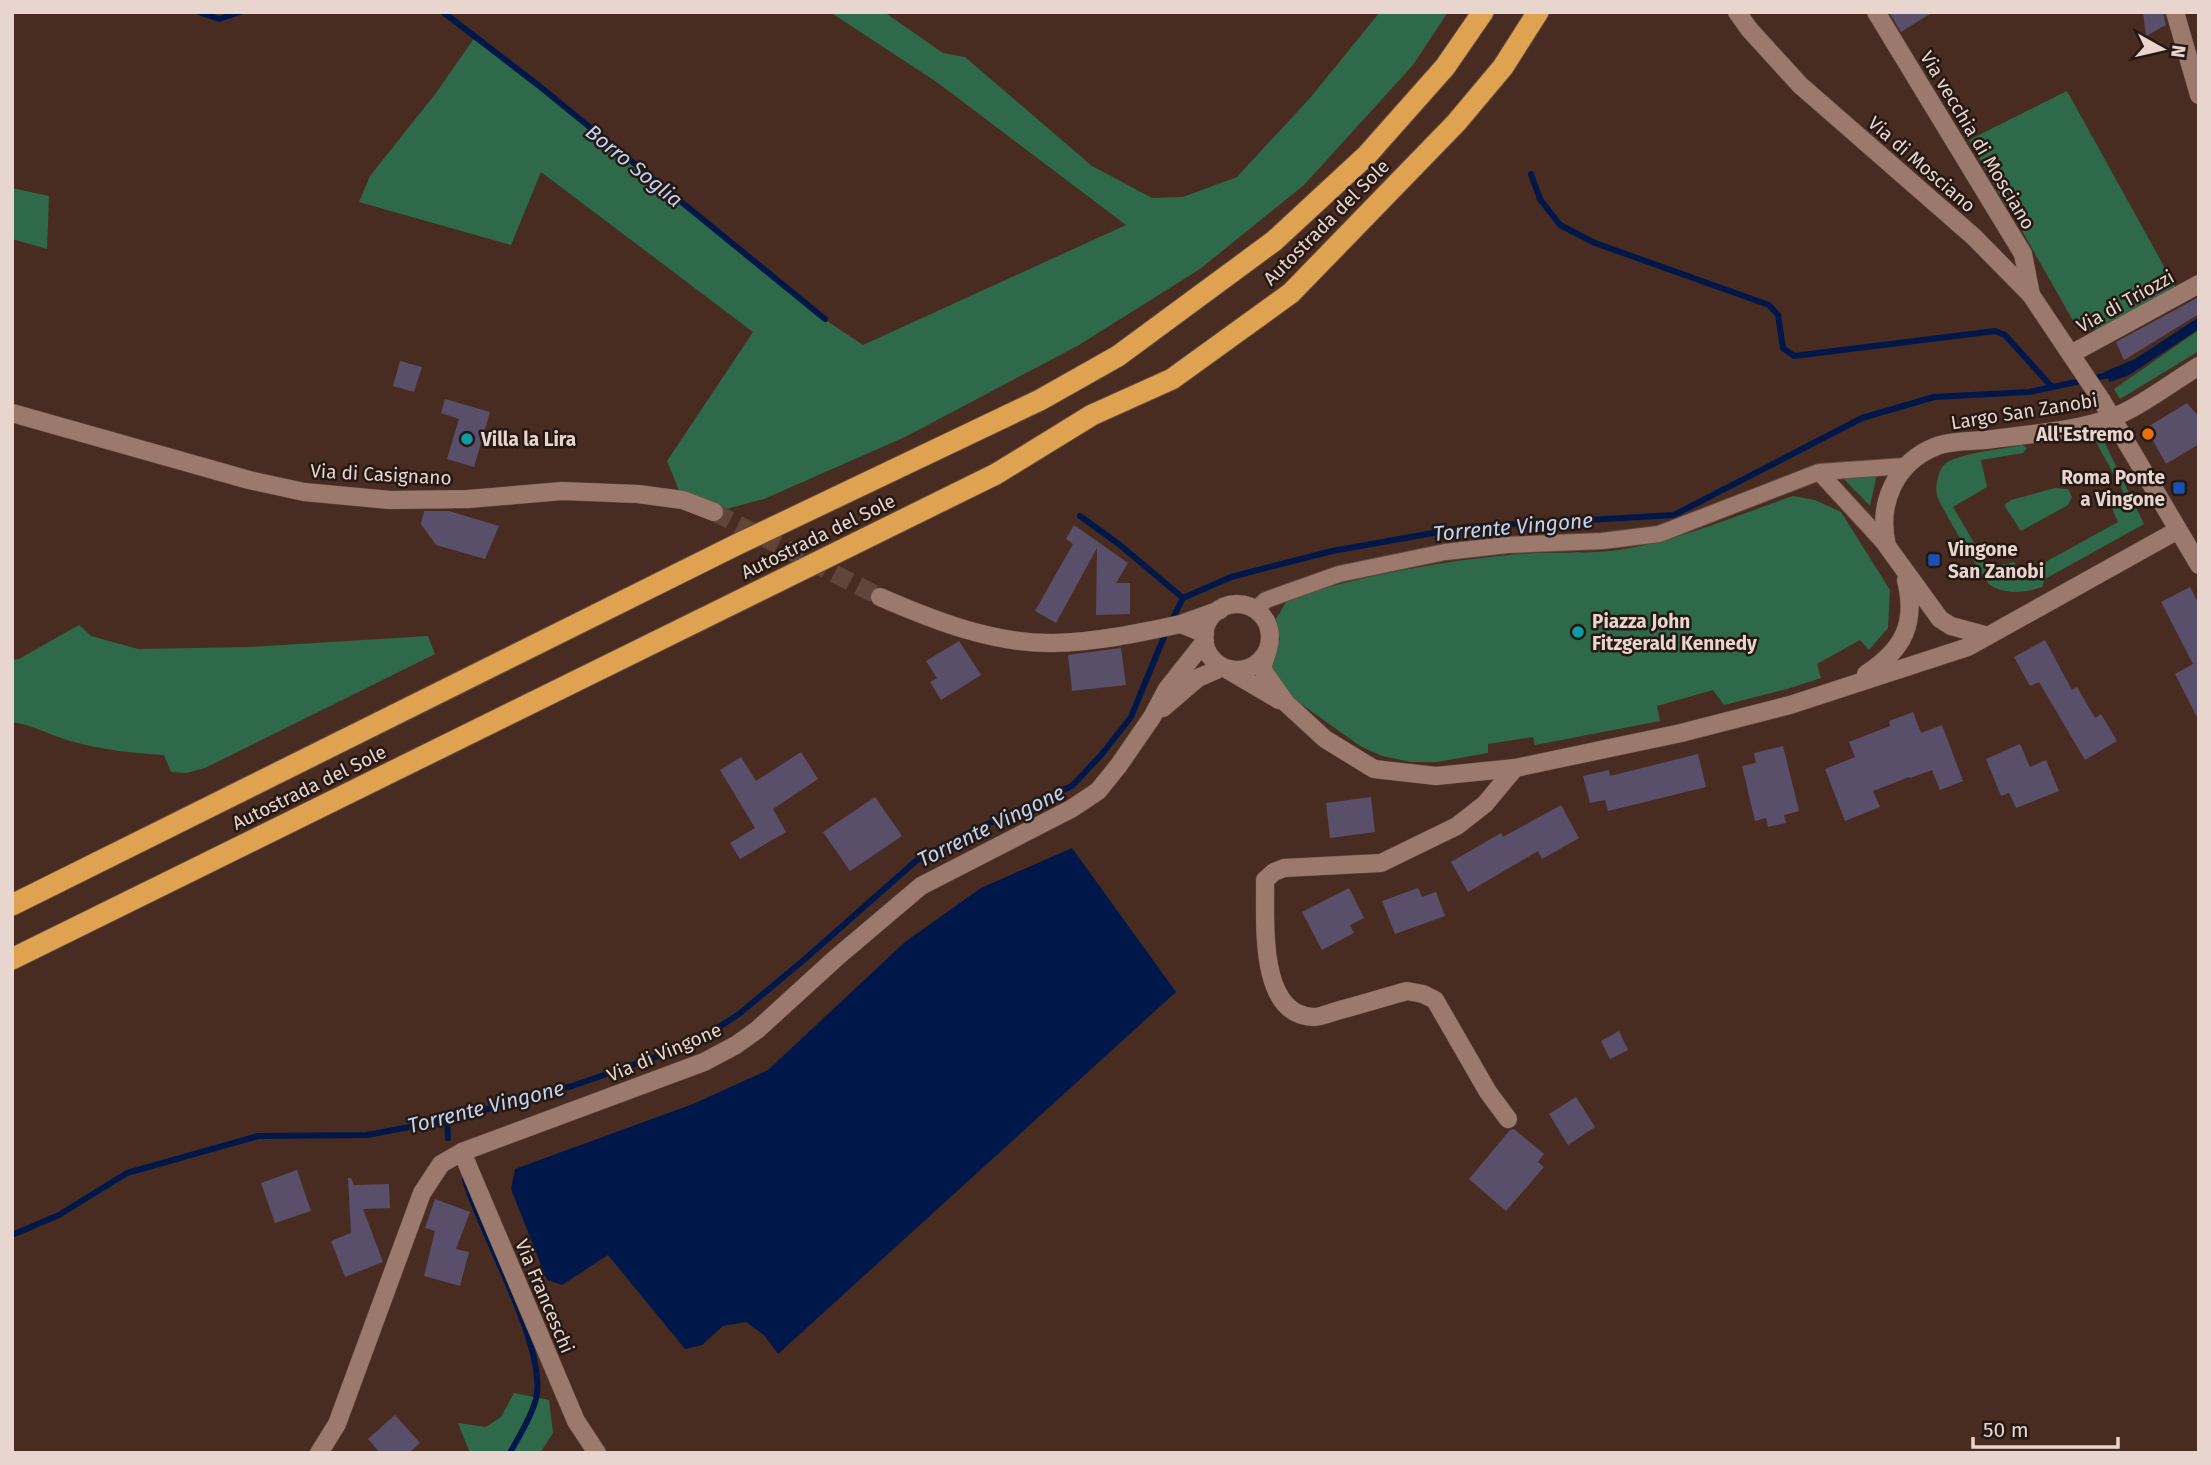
<svg xmlns="http://www.w3.org/2000/svg" width="2211" height="1465" font-family="'Fira Sans',sans-serif">
<style>
.green{fill:#2e6a49}
.water{fill:#001849}
.lines{fill:none;stroke-linecap:round;stroke-linejoin:round}
.stream{stroke:#001849;stroke-width:6}
.building{fill:#5a4f6b}
.minor-tunnel{stroke:#60453b;stroke-width:18;stroke-dasharray:18 9;stroke-linecap:butt}
.pedestrian-casing{stroke:#614940;stroke-width:18}
.minor-casing{stroke:#614940;stroke-width:19}
.tertiary-casing{stroke:#614940;stroke-width:19}
.secondary-casing{stroke:#614940;stroke-width:19}
.motorway-casing{stroke:#614940;stroke-width:23}
.pedestrian{stroke:#9b7a6d;stroke-width:16}
.minor{stroke:#9b7a6d;stroke-width:18}
.tertiary{stroke:#9b7a6d;stroke-width:18}
.secondary{stroke:#9b7a6d;stroke-width:18}
.motorway{stroke:#dfa251;stroke-width:21}
.food-dot{fill:#e8710a;stroke:#251813;stroke-width:2.5}
.culture-dot{fill:#0f9aa8;stroke:#251813;stroke-width:2.5}
.transit-dot{fill:#1a4fb4;stroke:#251813;stroke-width:2.5}
.labels{text-anchor:middle;stroke-width:5;stroke-linejoin:round;paint-order:stroke}
.street-label{font-size:19px;fill:#e7d5ce;stroke:#251813}
.poi-label{font-size:19px;font-weight:bold;fill:#e7d5ce;stroke:#251813;text-anchor:start}
.water-label{font-size:21px;font-style:italic;fill:#bed3f3;stroke:#251813}
</style>
<rect width="100%" height="100%" fill="#482c21"/>
<path class="green" d="M 830,12 L 884,12 L 943,53 L 965,57 L 1092,166 L 1152,198 L 1183,197 L 1237,177 L 1310,98 L 1380,12 L 1448,12 L 1413,65 L 1304,185 L 1200,269 L 1079,345 L 905,437 L 764,499 L 714,512 L 683,500 L 667,461 L 753,332 L 541,172 L 511,245 L 359,202 L 370,176 L 436,93 L 475,37 L 538,85 L 824,319 L 863,345 L 1126,225 L 938,83 Z
M 2067,91 L 2176,288 L 2103,330 L 2084,329 L 2077,326 L 2072,319 L 2021,229 L 2020,224 L 2028,217 L 2020,203 L 2012,208 L 2006,206 L 1969,140 Z
M 12,188 L 49,196 L 47,249 L 12,239 Z
M 2199,330 L 2199,351 L 2120,399 L 2114,389 Z
M 2092,430 L 2100,433 L 2144,524 L 2045,579 L 2042,587 C 2025,593 2006,595 1990,585 C 1985,581 1939,504 1937,496 C 1935,488 1938,471 1944,465 C 1956,453 2004,449 2022,445 L 2027,448 L 2023,453 L 1981,460 L 1987,487 L 1953,507 L 1989,568 L 2014,562 L 2020,576 L 2118,522 L 2111,506 L 2126,497 L 2095,440 L 2079,441 L 2086,432 Z
M 1879,465 L 1870,506 L 1838,473 Z
M 2055,488 L 2068,489 L 2072,497 L 2068,505 L 2021,531 L 2004,505 L 2011,500 Z
M 1793,496 L 1815,500 L 1841,512 L 1890,590 L 1888,628 L 1869,650 L 1860,640 L 1817,664 L 1821,678 L 1787,689 L 1724,705 L 1713,690 L 1657,706 L 1660,721 L 1535,745 L 1533,737 L 1488,744 L 1488,753 L 1437,762 L 1411,762 L 1382,756 L 1360,746 L 1297,701 L 1273,674 L 1273,663 L 1280,639 L 1276,619 L 1288,599 C 1363,575 1441,561 1519,554 C 1555,551 1590,555 1625,549 C 1683,539 1738,515 1793,496 Z
M 79,625 L 91,636 L 138,649 L 249,647 L 428,636 L 435,654 L 205,768 L 186,773 L 171,772 L 164,755 C 132,753 102,750 70,741 C 50,735 33,725 12,722 L 12,660 L 19,659 Z
M 514,1393 L 549,1400 L 553,1433 L 540,1453 L 470,1453 L 458,1423 L 486,1427 L 501,1417 Z"/>
<path class="water" d="M 2199,317 L 2199,329 L 2129,375 L 2110,382 L 2104,372 L 2135,359 Z
M 1072,848 L 1176,992 L 778,1354 L 764,1335 L 746,1322 L 723,1326 L 702,1345 L 685,1349 L 608,1255 L 562,1285 L 547,1280 L 511,1189 L 515,1169 L 693,1104 L 768,1070 L 905,942 L 981,888 Z"/>
<g class="lines">
<path class="stream" d="M 199,12 L 219,19 L 240,12
M 443,12 L 538,85 L 825,319
M 1531,174 L 1540,199 L 1560,225 L 1595,243 L 1769,305 L 1778,315 L 1783,348 L 1794,356 L 1995,331 L 2005,335 L 2052,387
M 1080,516 L 1120,545 L 1183,598
M 1171,622 L 1183,598 L 1231,577 L 1332,551 L 1467,527 L 1674,515 L 1862,418 L 1934,397 L 2029,392 L 2114,374
M 1023,808 L 1028,820
M 447,1120 L 448,1138
M 465,1180 C 481,1235 548,1348 536,1399 C 531,1418 519,1436 510,1453
M 12,1235 L 59,1215 L 127,1173 L 258,1136 L 367,1135 L 447,1120 L 572,1086 L 693,1044 L 739,1014 L 805,959 L 917,860 L 983,826 L 1072,786 L 1102,754 L 1131,717 L 1166,632"/>
</g>
<path class="building" d="M 1889,12 L 1933,12 L 1901,32 Z
M 2143,12 L 2163,12 L 2166,25 L 2146,36 Z
M 2199,297 L 2199,314 L 2124,360 L 2116,342 Z
M 400,361 L 422,367 L 414,392 L 393,386 Z
M 445,399 L 490,412 L 474,467 L 447,459 L 459,419 L 441,413 Z
M 2187,403 L 2199,417 L 2199,444 L 2166,464 L 2146,428 Z
M 424,511 L 449,511 L 499,526 L 485,559 L 436,545 L 421,524 Z
M 1074,525 L 1128,563 L 1116,583 L 1130,583 L 1130,614 L 1096,615 L 1097,548 L 1056,623 L 1035,611 L 1073,544 L 1066,539 Z
M 2190,587 L 2199,604 L 2199,721 L 2175,674 L 2193,664 L 2161,602 Z
M 2045,640 L 2072,690 L 2077,687 L 2095,718 L 2101,714 L 2117,741 L 2085,760 L 2039,682 L 2030,686 L 2014,657 Z
M 959,641 L 981,675 L 941,700 L 930,682 L 937,678 L 926,661 Z
M 1121,648 L 1126,685 L 1072,691 L 1068,655 Z
M 1913,712 L 1921,733 L 1942,725 L 1963,781 L 1940,790 L 1932,770 L 1910,778 L 1909,777 L 1873,791 L 1880,807 L 1845,821 L 1825,769 L 1855,757 L 1849,742 L 1890,726 L 1889,721 Z
M 2020,744 L 2030,767 L 2046,760 L 2059,791 L 2016,808 L 2009,793 L 2001,796 L 1986,759 Z
M 1783,746 L 1799,811 L 1784,815 L 1786,823 L 1768,827 L 1766,818 L 1755,821 L 1742,766 L 1756,763 L 1754,753 Z
M 801,752 L 818,779 L 773,809 L 786,832 L 740,859 L 730,843 L 755,828 L 720,770 L 741,757 L 756,781 Z
M 1698,754 L 1706,787 L 1608,811 L 1605,800 L 1590,803 L 1583,776 L 1609,770 L 1610,776 Z
M 875,797 L 902,836 L 850,871 L 823,832 Z
M 1371,797 L 1375,832 L 1330,838 L 1326,803 Z
M 1561,805 L 1579,838 L 1542,859 L 1538,851 L 1468,892 L 1451,862 L 1501,833 L 1503,837 Z
M 1349,888 L 1364,918 L 1350,925 L 1354,933 L 1322,950 L 1302,912 Z
M 1418,888 L 1422,897 L 1436,892 L 1445,916 L 1395,934 L 1382,901 Z
M 1619,1031 L 1628,1050 L 1610,1059 L 1601,1041 Z
M 1576,1097 L 1595,1127 L 1568,1145 L 1549,1114 Z
M 1514,1129 L 1544,1154 L 1538,1162 L 1544,1167 L 1506,1211 L 1469,1179 L 1510,1130 Z
M 297,1170 L 311,1211 L 275,1223 L 261,1183 Z
M 348,1178 L 351,1178 L 354,1185 L 389,1184 L 390,1208 L 363,1209 L 383,1262 L 345,1277 L 331,1241 L 351,1233 Z
M 435,1199 L 470,1212 L 456,1249 L 469,1252 L 460,1286 L 424,1276 L 435,1231 L 425,1228 Z
M 395,1415 L 420,1443 L 409,1453 L 380,1453 L 368,1439 Z"/>
<g class="lines">
<path class="minor-tunnel" d="M 714,512 L 880,597"/>
<g class="pedestrian-casing">
<path id="pedestrian" d="M 1819,472 L 1887,546
M 1255,610 L 1266,600 L 1339,574 L 1445,552 L 1507,545 L 1602,541 L 1659,534 L 1819,472 L 1905,466"/>
</g>
<g class="minor-casing">
<path id="minor" d="M 1876,12 L 2023,254 L 2031,295
M 2175,12 L 2199,95
M 2071,354 L 2199,284
M 12,413 L 249,480 L 304,492 L 390,500 L 468,499 L 562,491 L 638,494 L 683,500 L 714,512
M 880,597 C 935,621 994,644 1054,643 C 1097,642 1139,633 1181,624
M 1205,634 L 1181,624 L 1220,610
M 1508,1119 L 1488,1092 L 1435,1000 L 1423,994 L 1407,991 C 1385,997 1363,1004 1340,1010 C 1332,1012 1322,1017 1314,1017 C 1257,1016 1266,919 1265,880 L 1274,872 L 1284,868 L 1381,863 L 1457,826 L 1485,804 L 1515,768
M 462,1152 L 576,1421 L 597,1453"/>
</g>
<g class="tertiary-casing">
<path id="tertiary" d="M1204 637a33 33 0 1 1 66 0a33 33 0 1 1-66 0Z
M 1988,636 L 1951,626 L 1940,619 L 1887,546 C 1877,504 1895,462 1937,446 C 1951,441 1970,441 1985,440 C 2027,434 2071,432 2111,418 C 2137,409 2174,381 2199,366
M 1268,649 L 1263,665 L 1264,672 L 1286,703 L 1325,739 L 1374,769 L 1436,776 L 1515,768 L 1681,733 L 1790,705 L 1968,647 L 2178,530
M 1228,670 L 1279,700
M 1866,674 C 1903,650 1917,624 1906,580
M 1163,708 L 1198,678 L 1223,667
M 319,1453 L 337,1424 L 422,1193 L 441,1164 L 462,1152 L 704,1062 L 736,1045 L 757,1030 L 836,958 L 921,886 L 1071,809 L 1098,791 L 1119,765 L 1152,717 L 1167,689 L 1205,641"/>
</g>
<g class="secondary-casing">
<path id="secondary" d="M 1737,12 L 1749,29 L 1800,85 L 1974,237 L 2031,295 L 2102,401 L 2199,565"/>
</g>
<g class="motorway-casing">
<path id="motorway" d="M 12,905 L 736,545 L 1040,400 L 1118,356 L 1274,241 L 1367,155 L 1445,67 L 1483,12
M 12,959 L 996,474 L 1092,415 L 1172,379 L 1291,293 L 1456,123 L 1503,67 L 1538,12"/>
</g>
<use href="#pedestrian" class="pedestrian"/>
<use href="#minor" class="minor"/>
<use href="#tertiary" class="tertiary"/>
<use href="#secondary" class="secondary"/>
<use href="#motorway" class="motorway"/>
</g>
<circle class="food-dot" cx="2148" cy="434" r="7"/>
<g class="culture-dot">
<circle cx="467" cy="439" r="7"/>
<circle cx="1578" cy="632" r="7"/>
</g>
<g class="transit-dot">
<rect x="2172" y="481" width="14" height="14" rx="3.5"/>
<rect x="1927" y="553" width="14" height="14" rx="3.5"/>
</g>
<g class="labels">
<g class="street-label">
<text transform="translate(1978 140) rotate(59)" y="7">Via vecchia di Mosciano</text>
<text transform="translate(1922 164) rotate(41)" y="7">Via di Mosciano</text>
<text transform="translate(1326 222) rotate(-45)" y="7">Autostrada del Sole</text>
<text transform="translate(2125 301) rotate(-29)" y="7">Via di Triozzi</text>
<text transform="translate(2024 411) rotate(-9)" y="7">Largo San Zanobi</text>
<text transform="translate(381 474) rotate(3)" y="7">Via di Casignano</text>
<text transform="translate(818 536) rotate(-26)" y="7">Autostrada del Sole</text>
<text transform="translate(309 787) rotate(-26)" y="7">Autostrada del Sole</text>
<text transform="translate(664 1052) rotate(-23)" y="7">Via di Vingone</text>
<text transform="translate(545 1296) rotate(67)" y="7">Via Franceschi</text>
</g>
<g class="poi-label">
<text x="2134" y="441" text-anchor="end">All'Estremo</text>
<text x="481" y="446">Villa la Lira</text>
<text x="2165" y="484" text-anchor="end">Roma Ponte<tspan x="2165" dy="22">a Vingone</tspan></text>
<text x="1948" y="556">Vingone<tspan x="1948" dy="22">San Zanobi</tspan></text>
<text x="1592" y="628">Piazza John<tspan x="1592" dy="22">Fitzgerald Kennedy</tspan></text>
</g>
<g class="water-label">
<text transform="translate(634 166) rotate(39)" y="7">Borro Soglia</text>
<text transform="translate(1513 527) rotate(-5)" y="7">Torrente Vingone</text>
<text transform="translate(991 826) rotate(-26)" y="7">Torrente Vingone</text>
<text transform="translate(486 1107) rotate(-14)" y="7">Torrente Vingone</text>
</g>
</g>
<rect width="2211" height="1465" fill="none" stroke="#e7d5ce" stroke-width="28"/>
<g transform="translate(2162 49) rotate(98)" stroke="#251813" stroke-width="5" paint-order="stroke">
<path d="M0-5L12 26L0 18L-12 26Z" fill="#e7d5ce"/>
<text y="-10" font-size="19" font-weight="bold" text-anchor="middle" fill="#e7d5ce">N</text>
</g>
<path d="M1973 1437v10h145v-10" fill="none" stroke="#e7d5ce" stroke-width="3.5"/>
<text x="1983" y="1437" font-size="21" fill="#e7d5ce" stroke="#251813" stroke-width="5" paint-order="stroke">50 m</text>
</svg>
